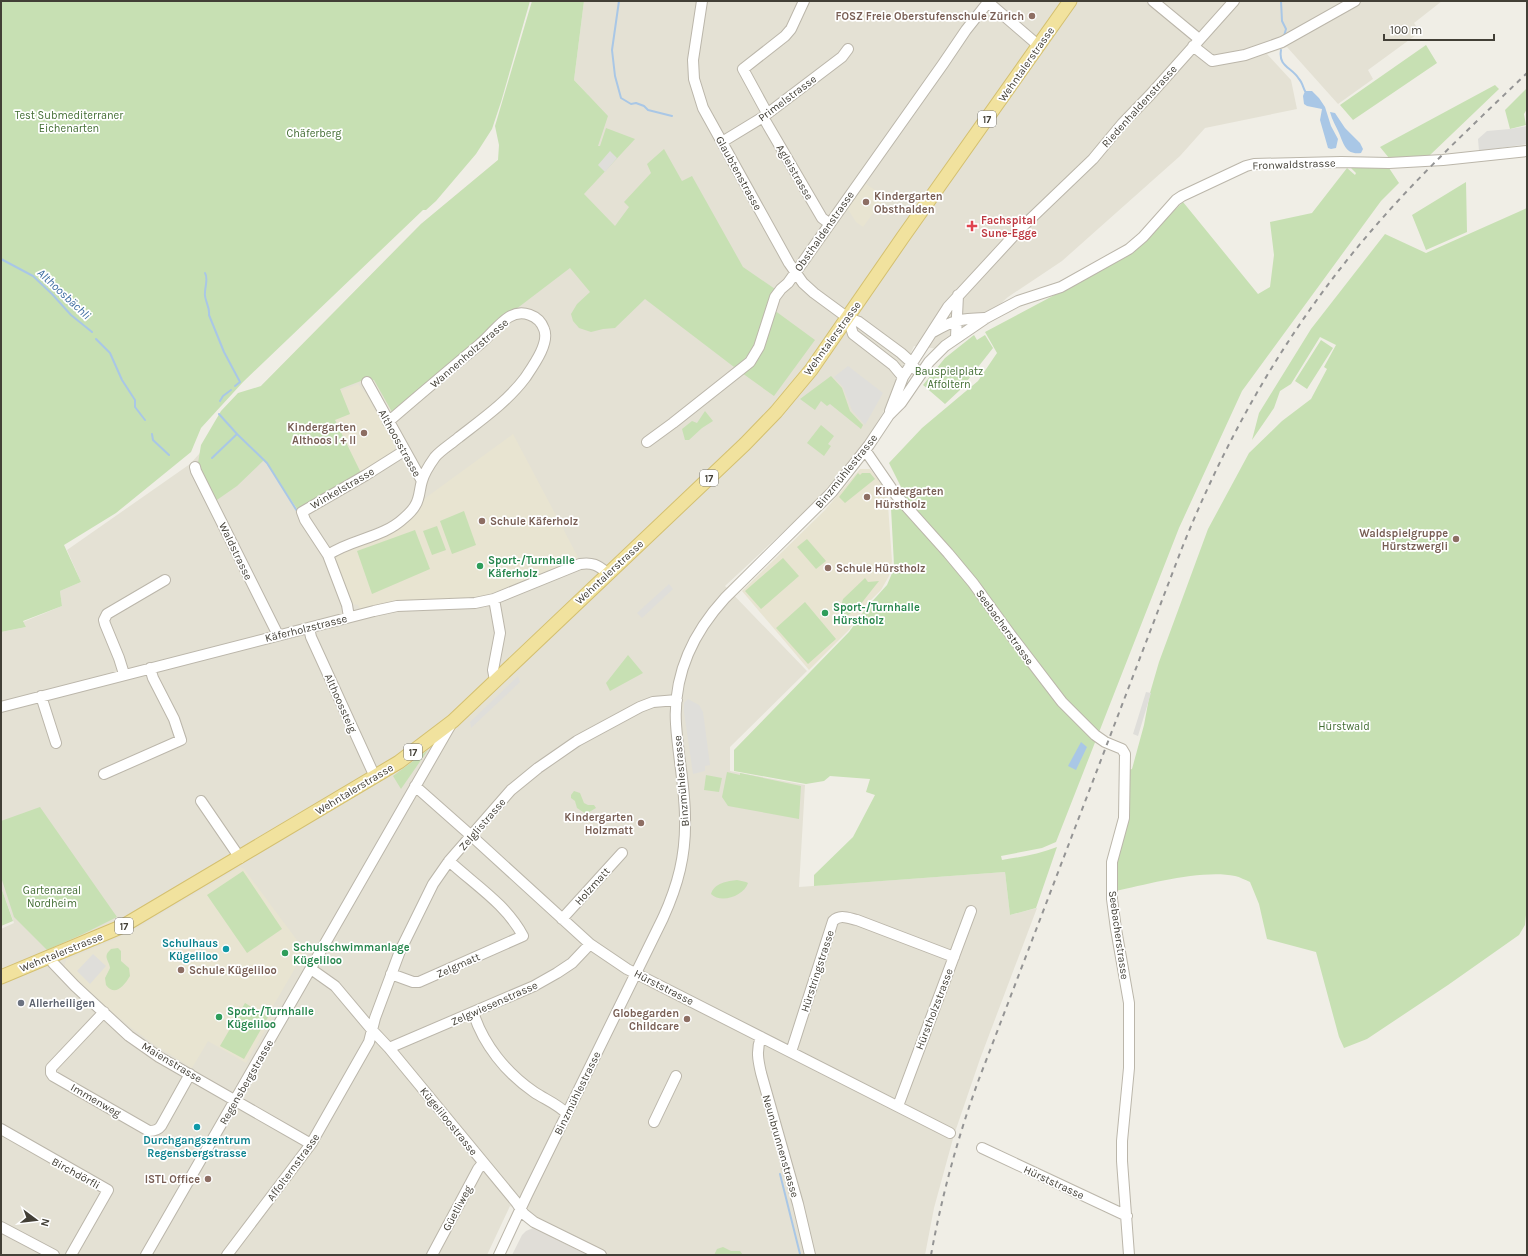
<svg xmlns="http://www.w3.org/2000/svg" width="1528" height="1256" font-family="Karla,sans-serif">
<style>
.residential{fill:#e4e1d4}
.industrial{fill:#e0ddd7}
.education{fill:#e8e4d1}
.green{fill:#c7e0b3}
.parking{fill:#dfdeda}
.water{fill:#a9c7e6}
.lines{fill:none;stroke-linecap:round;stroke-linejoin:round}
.stream{stroke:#a9c7e6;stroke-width:2}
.minor-casing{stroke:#bbb6aa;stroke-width:12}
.major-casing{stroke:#d4c070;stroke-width:15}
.minor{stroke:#fff;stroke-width:10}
.major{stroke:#f1e29e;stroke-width:13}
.rail{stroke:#949494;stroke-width:2;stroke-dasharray:5 5;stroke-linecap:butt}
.education-dot{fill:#8d6e63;stroke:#fff;stroke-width:1.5}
.health-dot{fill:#e0444e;stroke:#fff;stroke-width:1.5}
.leisure-dot{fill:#2e9e5b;stroke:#fff;stroke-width:1.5}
.culture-dot{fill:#0f9aa8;stroke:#fff;stroke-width:1.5}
.worship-dot{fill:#6b7280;stroke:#fff;stroke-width:1.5}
.labels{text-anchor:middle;stroke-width:3.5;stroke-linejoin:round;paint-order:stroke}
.shield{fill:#fff;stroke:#7b7972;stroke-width:1}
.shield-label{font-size:10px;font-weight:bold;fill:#423f36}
.education-label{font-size:11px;font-weight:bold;fill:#785e54;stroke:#fff;text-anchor:end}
.street-label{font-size:11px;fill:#423f36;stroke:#fff}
.park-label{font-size:11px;fill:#416c31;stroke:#fff}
.health-label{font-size:11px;font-weight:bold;fill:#be3a42;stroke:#fff;text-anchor:start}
.leisure-label{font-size:11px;font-weight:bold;fill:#27864d;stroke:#fff;text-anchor:start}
.culture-label{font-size:11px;font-weight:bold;fill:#0d838f;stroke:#fff;text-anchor:end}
.worship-label{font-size:11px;font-weight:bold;fill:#5b616d;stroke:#fff;text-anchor:start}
.water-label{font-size:12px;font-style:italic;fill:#3d6ca0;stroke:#fff}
</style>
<rect width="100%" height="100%" fill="#f0eee6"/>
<path class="residential" d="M 584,1 L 1442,1 L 1414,23 L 1420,32 L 1368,70 L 1373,79 L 1338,104 L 1287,47 L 1267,54 L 1291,80 L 1297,109 L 1205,128 L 1180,156 L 1062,261 L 1008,297 L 949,350 L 914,346 L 884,411 L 860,450 L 828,490 L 725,586 L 807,671 L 730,747 L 730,771 L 805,785 L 799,887 L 1005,872 L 1010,915 L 1037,908 L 980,1059 L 954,1135 L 934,1208 L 925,1255 L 608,1255 L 510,1206 L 487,1255 L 1,1255 L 1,929 L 14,923 L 1,887 L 1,632 L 26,627 L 23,622 L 62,606 L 60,591 L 81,582 L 67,550 L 190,464 L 261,386 L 421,224 L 498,160 L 588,95 L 574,80 Z"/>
<path class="industrial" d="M 533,1228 L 588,1255 L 512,1255 L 522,1235 L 526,1231 Z"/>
<path class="education" d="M 863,182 L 885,197 L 863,227 L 856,222 L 846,206 Z
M 358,384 L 366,394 L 395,446 L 393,454 L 361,473 L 334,420 L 350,414 L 340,391 Z
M 513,434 L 579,559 L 510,588 L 483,596 L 464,599 L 393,603 L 360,609 L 358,605 L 351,604 L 335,561 L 338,554 L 417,514 L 417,511 L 420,502 Z
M 860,469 L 870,469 L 887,491 L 892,561 L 889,576 L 881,590 L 866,605 L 849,630 L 809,670 L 742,591 L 825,510 Z
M 240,867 L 244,869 L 305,951 L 272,1008 L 276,1011 L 246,1063 L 208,1041 L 192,1068 L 155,1045 L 129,1026 L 110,1010 L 64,967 L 66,960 L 113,940 L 142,925 Z"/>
<path class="green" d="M 1,1 L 530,1 L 501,102 L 492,129 L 476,154 L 436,201 L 426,210 L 423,210 L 243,382 L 201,428 L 191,452 L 116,513 L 64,545 L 81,582 L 60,591 L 62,606 L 23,621 L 26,627 L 1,632 Z
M 532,1 L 584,1 L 574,80 L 608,116 L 598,146 L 600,146 L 606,128 L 635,139 L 584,194 L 615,226 L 629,207 L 624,202 L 651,173 L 647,164 L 664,149 L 682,181 L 692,176 L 743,267 L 775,289 C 767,311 756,358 734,367 L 645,299 L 615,328 L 603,329 L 591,332 L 579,328 L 573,321 L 571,314 L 577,304 L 590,292 L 570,268 L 503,319 L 392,412 L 374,380 L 366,379 L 340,389 L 350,414 L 335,420 L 361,473 L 298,510 L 264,460 L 237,486 L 214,502 L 202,477 L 198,463 L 201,445 L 221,411 L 238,393 L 261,386 L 421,224 L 498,160 L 499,145 L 495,126 Z
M 1426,45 L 1437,63 L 1353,120 L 1340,105 Z
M 1495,85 L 1499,89 L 1429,156 L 1389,158 L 1380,147 Z
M 1527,88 L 1527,109 L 1524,114 L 1526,125 L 1510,129 L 1505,110 Z
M 1350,167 L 1389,168 L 1399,183 L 1381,201 L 1242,391 L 1179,528 L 1056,842 L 1042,848 L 1001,856 L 1002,860 C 1021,857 1039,854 1057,847 L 1036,908 L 1010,915 L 1005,872 L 814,886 L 814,875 L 853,837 L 875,795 L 866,792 L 870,779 L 830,776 L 824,781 L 806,784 L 734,771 L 734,750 L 849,632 L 867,607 L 887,585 L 893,571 L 894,565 L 891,508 L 893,502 L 904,493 L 889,463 L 922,428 L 978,381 L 997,353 L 985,332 L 1126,257 L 1183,202 L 1258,294 L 1270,287 L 1274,255 L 1270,222 L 1312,213 L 1347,168 L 1355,175 L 1356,173 Z
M 1466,182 L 1467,232 L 1426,250 L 1412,215 Z
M 1527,208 L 1527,905 L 1525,925 L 1519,935 L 1448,985 L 1367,1039 L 1344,1048 L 1339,1037 L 1316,952 L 1267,939 L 1259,904 L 1250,882 C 1245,880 1240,877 1235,876 C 1203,869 1148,884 1115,891 L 1115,861 L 1129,770 L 1132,769 L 1144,725 L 1150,693 L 1159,662 L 1208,529 L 1249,453 L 1282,421 L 1311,399 L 1327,369 L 1324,367 L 1336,345 L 1320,337 L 1291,384 L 1280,391 L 1274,408 L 1252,440 L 1259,413 L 1311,329 L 1385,234 L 1426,253 Z
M 774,310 L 815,340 L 774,396 L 742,373 Z
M 974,335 L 977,340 L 985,335 L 993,348 L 960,390 L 945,404 L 923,385 L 945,358 Z
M 1321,340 L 1333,348 L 1307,389 L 1295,381 Z
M 831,376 L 842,388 L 850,411 L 863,425 L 861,429 L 830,404 L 827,406 L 821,401 L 815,410 L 800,399 Z
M 705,411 L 713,421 L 702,428 L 689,440 L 685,440 L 682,429 L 692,421 L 697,423 Z
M 821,425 L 834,436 L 828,444 L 831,446 L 824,456 L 807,443 Z
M 858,473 L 860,475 L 862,473 L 870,473 L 875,479 L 845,503 L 839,497 Z
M 464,511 L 476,545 L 452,554 L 440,521 Z
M 437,526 L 446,550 L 432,555 L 423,531 Z
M 415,530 L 430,569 L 372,594 L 357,551 Z
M 807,539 L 826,561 L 816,569 L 797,547 Z
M 783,558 L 799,576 L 761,609 L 745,591 Z
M 865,578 L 868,582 L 879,581 L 856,610 L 848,615 L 843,614 L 840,610 L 843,599 Z
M 805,602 L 836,639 L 808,664 L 776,628 Z
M 628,655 L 643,673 L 610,691 L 606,683 Z
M 428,750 L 401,789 L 393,776 Z
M 727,772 L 740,775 L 740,773 L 801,786 L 799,819 L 728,806 L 722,797 Z
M 706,775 L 722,778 L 719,792 L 704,790 Z
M 574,791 L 580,793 L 584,803 L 588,805 L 594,805 L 596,808 L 586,814 L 577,808 L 575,801 L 571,798 L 571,795 Z
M 40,807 L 117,917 L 83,934 L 47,950 L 14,917 L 1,877 L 1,821 Z
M 243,871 L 282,929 L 247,953 L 207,895 Z
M 737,880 L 746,882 L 748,883 C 744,896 721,904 711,894 C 714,883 728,881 737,880 Z
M 1,887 L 13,921 L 1,926 Z
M 118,948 L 121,951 L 121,961 L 129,968 L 130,976 C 124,986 115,997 106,985 L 105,978 L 110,968 C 109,960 102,957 111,949 Z
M 245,1003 L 268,1017 L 244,1059 L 220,1046 Z
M 723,1247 L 731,1251 L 740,1251 L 743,1255 L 714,1255 L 717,1249 Z"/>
<path class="parking" d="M 1527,126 L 1527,144 L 1479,151 L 1478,139 L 1487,131 L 1510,129 Z
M 610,151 L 617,158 L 605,172 L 598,165 Z
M 848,366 L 883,393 L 865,425 L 852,410 L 843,387 L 834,377 Z
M 669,584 L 673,589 L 642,618 L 637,613 Z
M 518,676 L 520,682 L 471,728 L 470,722 Z
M 1146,692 L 1151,693 L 1138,736 L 1133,734 Z
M 688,699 L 699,705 L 703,712 L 710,765 L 705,766 L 705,771 L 693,774 L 684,712 L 684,703 Z
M 93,954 L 106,966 L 90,984 L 77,971 Z"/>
<path class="water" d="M 1305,91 L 1312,91 L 1319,98 L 1325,107 L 1331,126 L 1338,139 L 1336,148 L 1331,149 L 1328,148 L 1320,120 L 1322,109 L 1307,106 L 1304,104 L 1303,96 Z
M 1330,112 L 1335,113 L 1345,128 L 1360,143 L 1363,149 L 1361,153 C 1346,155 1344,145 1339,133 C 1336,126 1332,120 1330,112 Z
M 1081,742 L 1087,747 L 1076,770 L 1068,766 Z"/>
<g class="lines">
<path class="stream" d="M 619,1 L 612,50 L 615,76 L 621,98 L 631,104 L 636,103 L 644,106 L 648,110 L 672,116
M 1281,1 L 1282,21 L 1286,29 L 1284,36
M 1281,50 C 1278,67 1292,67 1299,79 C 1302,82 1303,87 1305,91
M 1,259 L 33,276 L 52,294 L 71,315 L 92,332
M 205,273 C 209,279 204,288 205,296 C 206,303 210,308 209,315 L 224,352 L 240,382 L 235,386
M 96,339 L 110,353 L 122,380 L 135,400 L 135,407 L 145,420
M 220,401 L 223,396 L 231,390
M 219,414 L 237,434
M 152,434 L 153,440 L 169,455
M 212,458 L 237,434 L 267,463 L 297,511
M 780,1174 L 800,1254"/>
<g class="minor-casing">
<path id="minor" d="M 702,1 L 693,60 L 694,79 L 703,108 L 789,263 L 803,283 L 814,293 L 848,318 L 859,322 L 901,353 L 912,363 L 915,369
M 1153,1 L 1199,39
M 988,2 L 1039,46
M 1193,46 L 1212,61 L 1245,55 L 1282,42 L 1355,1
M 767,113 L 743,69 L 785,36 L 791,29 L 804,1
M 763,117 L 822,218 L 830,224
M 722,142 L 763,117 L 842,57 L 848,49
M 848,318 L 853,334 L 893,365 L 903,377
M 933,332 C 955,319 961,319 986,318
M 956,337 L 958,295
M 367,382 L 422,481
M 890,411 L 903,377 L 948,307 L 1020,229 L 1093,159 L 1122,124 L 1150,95 L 1234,1
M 647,442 L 673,423 L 750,362 L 759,347 L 775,297 L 781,289 L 788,283 L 943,64 L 966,30 L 989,1
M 865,450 L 896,495 L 948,553 L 973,583 L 1010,634 L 1062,702 L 1095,735 L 1105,742 L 1122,749 L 1125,754 L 1124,818 L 1112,862 L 1112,899 L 1116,929 L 1129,1003 L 1129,1068 L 1122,1141 L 1122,1161 L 1129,1255
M 195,467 L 196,471 L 278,635
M 328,555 L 305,520 L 302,512 L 366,475 L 404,451
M 494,599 L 500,633 L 493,670 L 495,680
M 349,617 L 347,605 L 328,555 C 351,539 383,538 404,518 C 410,513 416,507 418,499 C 420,493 420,487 422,481 C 424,473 430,464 435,457 C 441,450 451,444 458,438 C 481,420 507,402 525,378 C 533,366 550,343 544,329 C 539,315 522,309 509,317 C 498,324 490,336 480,344 C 449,370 418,396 388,422
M 309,628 L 311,637 L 375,777
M 124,674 L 119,658 L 105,624 L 104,620 L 107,614 L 165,580
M 41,696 L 56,743
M 1,707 L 374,611 L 397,606 L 475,603 L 494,599 L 580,564 C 592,562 598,565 607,573
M 104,774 L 181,740 L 174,719 L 153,678 L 150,668
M 415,786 L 476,840 L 590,944 L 627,969 L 950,1133
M 201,801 L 240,858
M 562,919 L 622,853
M 51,957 L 53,963 L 75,986 L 129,1036 L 159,1057 L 311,1144
M 311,969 L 335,986 L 372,1030 L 389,1048 L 516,1202 L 524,1214 L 534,1222 L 601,1255
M 391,974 L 413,982 L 419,982 L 523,936 C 506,904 475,885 449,861
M 104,1012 L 51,1068 L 51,1073 L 53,1076 L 149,1131 C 155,1131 158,1130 161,1126 L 190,1074
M 473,1012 C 483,1044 506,1073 534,1092 C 544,1099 558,1104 567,1114
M 761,1037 C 756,1050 758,1060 761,1073 L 798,1204 L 810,1255
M 389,1048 L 534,986 L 557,973 L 572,963 L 590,944
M 791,1052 L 833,921 C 840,914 848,918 857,920 L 954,957
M 898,1106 L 971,911
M 654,1122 L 676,1076
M 1,1129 L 108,1190 L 71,1255
M 982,1148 L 1127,1216
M 1,1227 L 54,1255
M 146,1255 L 450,726
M 227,1255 L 311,1144 L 369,1042 L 375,1018 L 400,951 L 433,884 L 449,861 L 511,790 L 538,768 L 577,741 L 640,707 L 653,702 L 677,700
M 432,1255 L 478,1169 L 483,1163
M 499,1255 L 527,1195 L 663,918 C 678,885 686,855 685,818 C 685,787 678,756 676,724 C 673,675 693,633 725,598 L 832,492 L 869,445 L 889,415 L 901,403 L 929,362 L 945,346 L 986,318 L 1018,301 L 1061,287 L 1129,249 L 1143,237 L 1176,200 L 1182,196 L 1246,166 L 1254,164 L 1341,162 L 1389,163 L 1443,160 L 1527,151"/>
</g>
<g class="major-casing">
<path id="major" d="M 1,977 L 123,926 L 399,762 L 453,721 L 745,444 L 776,412 L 811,370 L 903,237 L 1070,1"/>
</g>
<use href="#minor" class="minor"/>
<use href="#major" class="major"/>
<path class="rail" d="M 931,1255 C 942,1195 958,1136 979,1079 L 1182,548 C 1228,433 1290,325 1372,230 C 1420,174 1474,124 1527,73"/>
</g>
<g class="education-dot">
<circle cx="1032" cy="16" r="4"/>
<circle cx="866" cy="202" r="4"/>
<circle cx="364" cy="433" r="4"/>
<circle cx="867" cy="497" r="4"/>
<circle cx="482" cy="521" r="4"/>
<circle cx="1456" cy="539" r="4"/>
<circle cx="828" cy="568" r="4"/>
<circle cx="641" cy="823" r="4"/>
<circle cx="181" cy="970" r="4"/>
<circle cx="687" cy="1019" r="4"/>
<circle cx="208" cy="1179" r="4"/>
</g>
<path class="health-dot" d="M970 220h4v4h4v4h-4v4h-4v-4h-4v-4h4z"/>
<g class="leisure-dot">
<circle cx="480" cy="566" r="4"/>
<circle cx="825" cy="613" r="4"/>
<circle cx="285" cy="953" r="4"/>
<circle cx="219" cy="1017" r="4"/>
</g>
<g class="culture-dot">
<circle cx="226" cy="949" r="4"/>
<circle cx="197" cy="1127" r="4"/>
</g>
<circle class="worship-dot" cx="21" cy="1003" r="4"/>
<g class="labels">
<g class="shield">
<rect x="978" y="111" width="18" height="16" rx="3"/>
<rect x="700" y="470" width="18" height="16" rx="3"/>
<rect x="404" y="744" width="18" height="16" rx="3"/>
<rect x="115" y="918" width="18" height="16" rx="3"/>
</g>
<g class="shield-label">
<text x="987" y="123">17</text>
<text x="709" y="482">17</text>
<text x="413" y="756">17</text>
<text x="124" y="930">17</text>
</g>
<g class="education-label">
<text x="1024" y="20">FOSZ Freie Oberstufenschule Zürich</text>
<text x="874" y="200" text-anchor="start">Kindergarten<tspan x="874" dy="13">Obsthalden</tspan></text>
<text x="356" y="431">Kindergarten<tspan x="356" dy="13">Althoos I + II</tspan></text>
<text x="875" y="495" text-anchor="start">Kindergarten<tspan x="875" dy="13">Hürstholz</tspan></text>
<text x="490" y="525" text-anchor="start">Schule Käferholz</text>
<text x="1448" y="537">Waldspielgruppe<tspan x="1448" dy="13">Hürstzwergli</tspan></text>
<text x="836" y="572" text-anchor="start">Schule Hürstholz</text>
<text x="633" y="821">Kindergarten<tspan x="633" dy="13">Holzmatt</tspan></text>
<text x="189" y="974" text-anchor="start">Schule Kügeliloo</text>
<text x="679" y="1017">Globegarden<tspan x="679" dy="13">Childcare</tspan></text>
<text x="200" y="1183">ISTL Office</text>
</g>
<g class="street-label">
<text transform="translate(1026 64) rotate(-55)" y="4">Wehntalerstrasse</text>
<text transform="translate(787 98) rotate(-37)" y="4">Primelstrasse</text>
<text transform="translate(1139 106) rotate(-48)" y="4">Riedenhaldenstrasse</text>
<text transform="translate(1294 164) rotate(-2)" y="4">Fronwaldstrasse</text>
<text transform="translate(795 172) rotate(60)" y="4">Agleistrasse</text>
<text transform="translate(739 173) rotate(61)" y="4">Glaubtenstrasse</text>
<text transform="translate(824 231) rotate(-55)" y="4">Obsthaldenstrasse</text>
<text transform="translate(832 338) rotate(-54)" y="4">Wehntalerstrasse</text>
<text transform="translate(469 353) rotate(-41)" y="4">Wannenholzstrasse</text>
<text transform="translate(400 443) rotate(61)" y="4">Althoosstrasse</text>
<text transform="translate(846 471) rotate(-51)" y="4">Binzmühlestrasse</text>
<text transform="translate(342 488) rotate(-30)" y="4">Winkelstrasse</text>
<text transform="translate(236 551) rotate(64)" y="4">Waldstrasse</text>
<text transform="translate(609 572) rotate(-43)" y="4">Wehntalerstrasse</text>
<text transform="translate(1005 627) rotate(54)" y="4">Seebacherstrasse</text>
<text transform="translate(306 628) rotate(-14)" y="4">Käferholzstrasse</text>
<text transform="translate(341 703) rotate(66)" y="4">Althoossteig</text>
<text transform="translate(681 781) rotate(-95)" y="4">Binzmühlestrasse</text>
<text transform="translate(354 789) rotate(-31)" y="4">Wehntalerstrasse</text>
<text transform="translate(482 824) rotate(-49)" y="4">Zelglistrasse</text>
<text transform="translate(592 886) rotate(-48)" y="4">Holzmatt</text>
<text transform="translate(1119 935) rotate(82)" y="4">Seebacherstrasse</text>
<text transform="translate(61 952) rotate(-22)" y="4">Wehntalerstrasse</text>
<text transform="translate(458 965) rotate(-24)" y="4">Zelgmatt</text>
<text transform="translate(817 971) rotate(-72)" y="4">Hürstringstrasse</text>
<text transform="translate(664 987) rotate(27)" y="4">Hürststrasse</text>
<text transform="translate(494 1003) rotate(-24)" y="4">Zelgwiesenstrasse</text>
<text transform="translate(934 1009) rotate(-69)" y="4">Hürstholzstrasse</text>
<text transform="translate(172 1062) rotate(31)" y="4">Maienstrasse</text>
<text transform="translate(246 1082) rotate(-60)" y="4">Regensbergstrasse</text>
<text transform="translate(577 1093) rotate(-64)" y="4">Binzmühlestrasse</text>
<text transform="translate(96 1100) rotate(30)" y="4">Immenweg</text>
<text transform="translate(449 1121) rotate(51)" y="4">Kügeliloostrasse</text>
<text transform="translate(781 1146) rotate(74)" y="4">Neunbrunnenstrasse</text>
<text transform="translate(293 1167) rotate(-54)" y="4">Affolternstrasse</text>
<text transform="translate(76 1173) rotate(29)" y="4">Birchdörfli</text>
<text transform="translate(1054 1182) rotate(25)" y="4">Hürststrasse</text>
<text transform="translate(457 1208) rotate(-62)" y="4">Güetliweg</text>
</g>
<g class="park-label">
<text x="69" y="119">Test Submediterraner<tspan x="69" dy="13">Eichenarten</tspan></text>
<text x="314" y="137">Chäferberg</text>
<text x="949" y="375">Bauspielplatz<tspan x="949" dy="13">Affoltern</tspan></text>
<text x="1344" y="730">Hürstwald</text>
<text x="52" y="894">Gartenareal<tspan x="52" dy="13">Nordheim</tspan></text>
</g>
<g class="health-label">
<text x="981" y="224">Fachspital<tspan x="981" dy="13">Sune-Egge</tspan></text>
</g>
<g class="leisure-label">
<text x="488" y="564">Sport-/Turnhalle<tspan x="488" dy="13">Käferholz</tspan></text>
<text x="833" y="611">Sport-/Turnhalle<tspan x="833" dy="13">Hürstholz</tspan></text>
<text x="293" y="951">Schulschwimmanlage<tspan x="293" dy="13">Kügeliloo</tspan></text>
<text x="227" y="1015">Sport-/Turnhalle<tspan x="227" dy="13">Kügeliloo</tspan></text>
</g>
<g class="culture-label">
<text x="218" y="947">Schulhaus<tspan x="218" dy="13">Kügeliloo</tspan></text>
<text x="197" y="1144" text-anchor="middle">Durchgangszentrum<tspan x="197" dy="13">Regensbergstrasse</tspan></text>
</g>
<g class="worship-label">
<text x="29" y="1007">Allerheiligen</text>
</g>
<g class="water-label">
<text transform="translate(64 294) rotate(43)" y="4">Althoosbächli</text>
</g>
</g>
<rect width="1528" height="1256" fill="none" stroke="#423f36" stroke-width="4"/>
<g transform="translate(36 1220) rotate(105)" stroke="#ffffff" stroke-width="3" paint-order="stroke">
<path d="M0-3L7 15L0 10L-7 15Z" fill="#423f36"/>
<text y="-6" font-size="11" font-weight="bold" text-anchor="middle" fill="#423f36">N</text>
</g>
<path d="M1384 34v6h110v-6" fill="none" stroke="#423f36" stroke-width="2"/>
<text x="1390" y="34" font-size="12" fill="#423f36" stroke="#ffffff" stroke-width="3" paint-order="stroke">100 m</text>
</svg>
